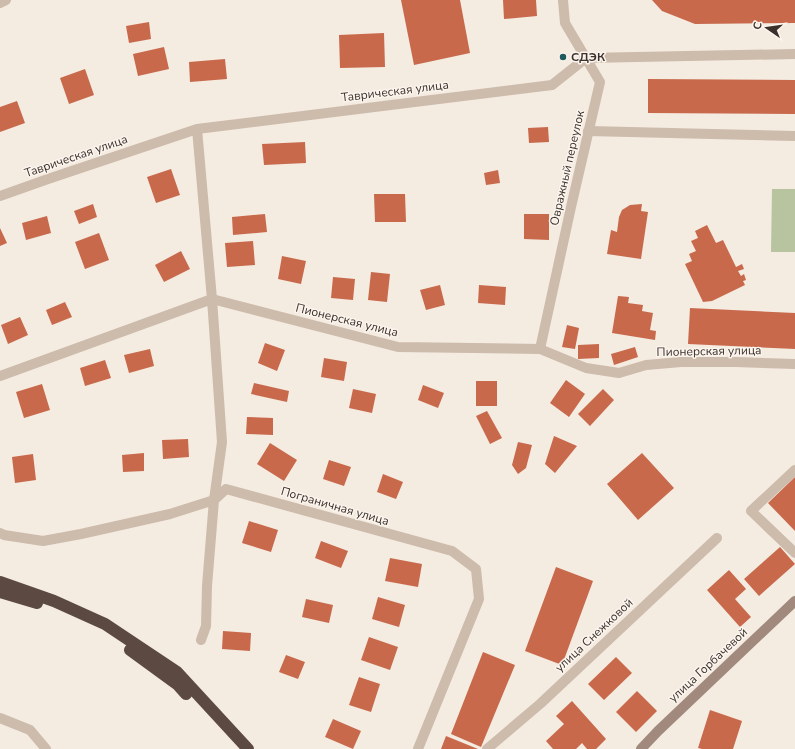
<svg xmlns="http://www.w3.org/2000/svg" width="795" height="749" font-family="'Nunito Sans',sans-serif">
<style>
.green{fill:#b8c4a0}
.building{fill:#c8694b}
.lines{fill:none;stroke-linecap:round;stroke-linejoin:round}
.lane{stroke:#cdbbac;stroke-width:10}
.street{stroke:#cdbbac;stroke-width:10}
.secondary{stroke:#a18a7d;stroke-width:10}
.highway{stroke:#5c4a42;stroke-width:12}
.poi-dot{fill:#1f5a5e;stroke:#fbf5ee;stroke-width:1.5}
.labels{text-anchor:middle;stroke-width:3;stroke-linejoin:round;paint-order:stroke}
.poi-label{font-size:12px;font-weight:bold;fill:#3b302b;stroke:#fbf5ee;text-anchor:start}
.street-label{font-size:12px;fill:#3b302b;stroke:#fbf5ee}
</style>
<rect width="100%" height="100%" fill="#f4ebe1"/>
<path class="green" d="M 772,189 L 795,189 L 795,252 L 771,252 Z"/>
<path class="building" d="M 401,0 L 460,0 L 470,53 L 414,65 Z
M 503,0 L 536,0 L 537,16 L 504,19 Z
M 652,0 L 795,0 L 795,23 L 695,24 L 662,11 Z
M 149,22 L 151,39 L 129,43 L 126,26 Z
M 384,33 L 385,67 L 340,68 L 339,35 Z
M 164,47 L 169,69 L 138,76 L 133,54 Z
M 225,59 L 227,79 L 190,82 L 189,62 Z
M 85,69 L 94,95 L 69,104 L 60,78 Z
M 648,79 L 795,80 L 795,114 L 648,113 Z
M 17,101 L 25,123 L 0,132 L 0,107 Z
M 548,127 L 549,142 L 529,143 L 528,128 Z
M 305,142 L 306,163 L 264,165 L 262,144 Z
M 171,169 L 180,195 L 156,203 L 147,177 Z
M 498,170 L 500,183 L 486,185 L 484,173 Z
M 374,194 L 405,194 L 406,222 L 375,222 Z
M 93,204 L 97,217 L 79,224 L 74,211 Z
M 642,204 L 641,211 L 648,212 L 641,259 L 607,254 L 611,230 L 617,232 L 619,217 L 622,210 L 630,205 Z
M 265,214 L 267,232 L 233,235 L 232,217 Z
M 524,214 L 549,214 L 549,240 L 524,239 Z
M 47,216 L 51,233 L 26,240 L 22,223 Z
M 707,225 L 716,243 L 723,240 L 736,267 L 742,264 L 744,269 L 738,271 L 741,276 L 744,274 L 746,280 L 743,281 L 745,285 L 712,301 L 703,302 L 685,264 L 692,261 L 689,254 L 696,251 L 691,241 L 698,238 L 695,231 Z
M 0,228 L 7,243 L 0,246 Z
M 99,233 L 109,260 L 85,269 L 75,242 Z
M 253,241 L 255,265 L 227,267 L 225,243 Z
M 181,251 L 190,269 L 164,282 L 155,265 Z
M 282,256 L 306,261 L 301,284 L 278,279 Z
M 371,272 L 390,274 L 387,302 L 368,300 Z
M 333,277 L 355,279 L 353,300 L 331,298 Z
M 440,285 L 445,305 L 426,310 L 420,290 Z
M 479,285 L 506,287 L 505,305 L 478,303 Z
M 618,296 L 629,297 L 628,303 L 643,305 L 642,311 L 653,313 L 650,330 L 656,331 L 655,340 L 612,333 Z
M 65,302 L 72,317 L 52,325 L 46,310 Z
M 690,308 L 795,313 L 795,349 L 688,344 Z
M 20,317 L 28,335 L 8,344 L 1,325 Z
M 567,325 L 579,328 L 575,349 L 562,347 Z
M 265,343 L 285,350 L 277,371 L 258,363 Z
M 599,344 L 599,358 L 578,359 L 578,345 Z
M 635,347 L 638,357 L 614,365 L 611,354 Z
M 150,349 L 154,366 L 129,373 L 124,355 Z
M 324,358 L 347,362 L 344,381 L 321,377 Z
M 105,360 L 111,378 L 85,386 L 80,368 Z
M 566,380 L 585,394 L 569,417 L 550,403 Z
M 476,381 L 497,381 L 497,406 L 476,406 Z
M 254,383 L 289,391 L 287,402 L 251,394 Z
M 42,384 L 50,410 L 24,418 L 16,392 Z
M 423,385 L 444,393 L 438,408 L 418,400 Z
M 353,389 L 376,394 L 372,413 L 349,408 Z
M 603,389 L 614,400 L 590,426 L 578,414 Z
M 487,411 L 502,438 L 490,444 L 476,416 Z
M 247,417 L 273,418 L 273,435 L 246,434 Z
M 554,436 L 577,446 L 555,473 L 545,464 Z
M 188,439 L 189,457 L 163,459 L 162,440 Z
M 518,442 L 532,445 L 526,468 L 518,474 L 512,465 Z
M 270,443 L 297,460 L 284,481 L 257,464 Z
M 144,453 L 144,471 L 123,472 L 122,455 Z
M 642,453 L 674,488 L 638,520 L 607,484 Z
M 33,454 L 36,480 L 15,483 L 12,457 Z
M 329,460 L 351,467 L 344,486 L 323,479 Z
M 383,474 L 403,482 L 396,499 L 377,492 Z
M 795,477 L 795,531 L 768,503 Z
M 249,521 L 278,530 L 271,552 L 242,543 Z
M 321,541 L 348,551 L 341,568 L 315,558 Z
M 780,547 L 795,564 L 759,596 L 744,579 Z
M 390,558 L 422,564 L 418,587 L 385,581 Z
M 556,567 L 593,581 L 562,665 L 525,651 Z
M 729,570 L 746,589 L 735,599 L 751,617 L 740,627 L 707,590 Z
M 378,597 L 405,605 L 399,627 L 372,619 Z
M 306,599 L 333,605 L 329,623 L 302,617 Z
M 223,631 L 251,633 L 250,651 L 222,649 Z
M 369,637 L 398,647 L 390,670 L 361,660 Z
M 483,652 L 515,665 L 481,747 L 451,734 Z
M 286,655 L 305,662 L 298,679 L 279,672 Z
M 616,657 L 632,673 L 604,700 L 588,684 Z
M 359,677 L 380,684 L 371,712 L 349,705 Z
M 637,691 L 657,711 L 636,732 L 616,712 Z
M 572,701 L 606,739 L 596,749 L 587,749 L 582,743 L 576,749 L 553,749 L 546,741 L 564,724 L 556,716 Z
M 710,710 L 742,721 L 733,749 L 702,749 L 698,748 Z
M 333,719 L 361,731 L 353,749 L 325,737 Z
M 446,736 L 478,749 L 441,749 Z"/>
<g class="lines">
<path class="lane" d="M 588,131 L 795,136
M 540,349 L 586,368 L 619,373 L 646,365 L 681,362 L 736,362 L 795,364"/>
<path class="street" d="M 0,3 L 6,0
M 197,129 L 212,299 L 222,442 L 214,500 L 207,586 L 206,626 L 201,640
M 0,196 L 48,179 L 197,129 L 552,85 L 586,58 L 795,54
M 0,376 L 212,299 L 398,347 L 540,349 L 571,207 L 600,82 L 565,23 L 563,0
M 795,470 L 751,511 L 795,553
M 0,533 L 4,535 L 43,541 L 81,534 L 170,514 L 214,500 L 226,489 L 452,551 L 476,569 L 479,599 L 418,749
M 0,718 L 30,730 L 46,749
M 487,749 L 540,704 L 717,538"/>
<path class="secondary" d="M 641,749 L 658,731 L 795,601"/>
<path class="highway" d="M 0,582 L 54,601 L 105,624 L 177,672 L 248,749
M 0,592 L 37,603
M 130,650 L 178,685 L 186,694"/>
</g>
<circle class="poi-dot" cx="563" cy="57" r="4"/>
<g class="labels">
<g class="poi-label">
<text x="571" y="61">СДЭК</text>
</g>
<g class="street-label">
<text transform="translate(395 91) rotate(-7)" y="4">Таврическая улица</text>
<text transform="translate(76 156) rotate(-19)" y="4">Таврическая улица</text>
<text transform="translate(567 168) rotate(-77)" y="4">Овражный переулок</text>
<text transform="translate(347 320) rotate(14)" y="4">Пионерская улица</text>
<text transform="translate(709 351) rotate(-1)" y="4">Пионерская улица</text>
<text transform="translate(335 506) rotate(16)" y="4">Пограничная улица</text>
<text transform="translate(594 635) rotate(-43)" y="4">улица Снежковой</text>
<text transform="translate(708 665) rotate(-43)" y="4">улица Горбачевой</text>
</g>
</g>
<g transform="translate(767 28) rotate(283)" stroke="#fbf5ee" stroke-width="3" paint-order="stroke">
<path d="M0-3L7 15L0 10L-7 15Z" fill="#3b302b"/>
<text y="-6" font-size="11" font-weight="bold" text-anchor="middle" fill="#3b302b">С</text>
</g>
</svg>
